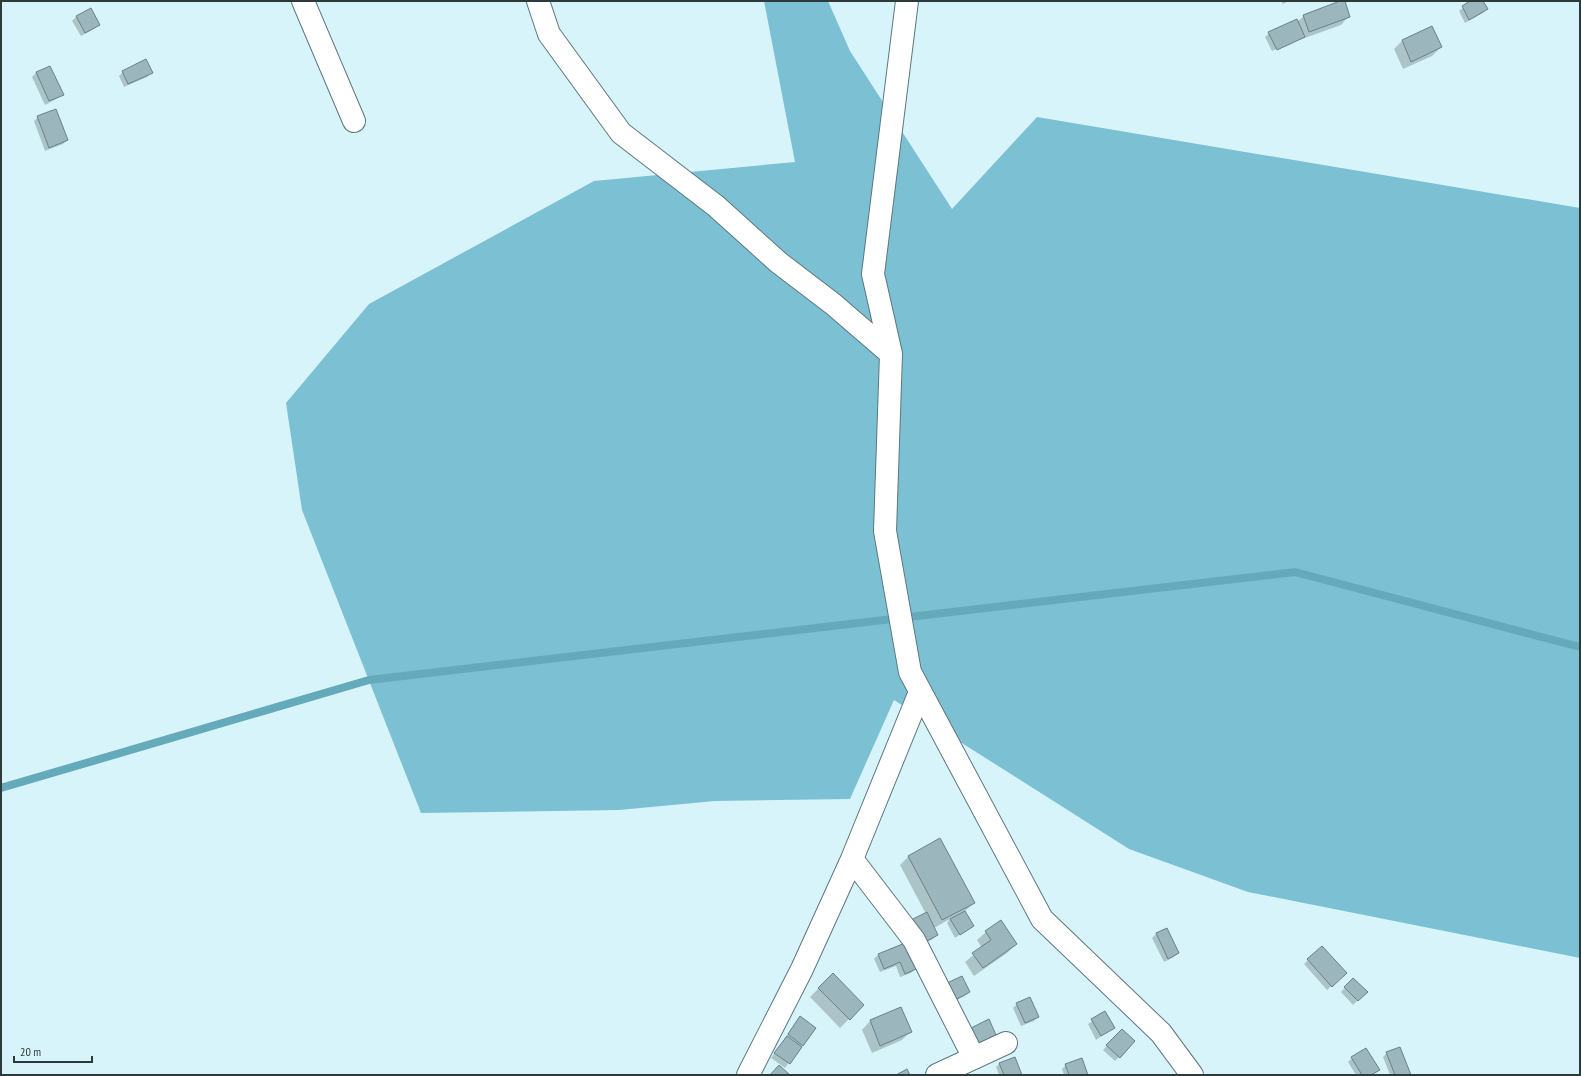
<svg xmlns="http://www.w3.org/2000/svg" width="1581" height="1076" font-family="'PT Sans Narrow',sans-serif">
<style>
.forest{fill:#7cc1d3}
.shadow{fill:#0003;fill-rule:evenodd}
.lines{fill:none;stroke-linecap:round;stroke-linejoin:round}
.stream{stroke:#65aabb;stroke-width:8}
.building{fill:#9bb6bd;stroke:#698289}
.minor-casing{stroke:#5d767d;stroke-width:24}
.minor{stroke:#fff;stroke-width:22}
</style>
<rect width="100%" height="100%" fill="#d8f4fb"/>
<path class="forest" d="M 764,1 L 828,1 L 850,51 L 952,209 L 1037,117 L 1580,208 L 1580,958 L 1248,892 L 1129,849 L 894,700 L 850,799 L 715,801 L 619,810 L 421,813 L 302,510 L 286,403 L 369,304 L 594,181 L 795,162 Z"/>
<path class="shadow" d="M 1281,1 L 1289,1 L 1283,4 Z
M 1344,1 L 1349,16 L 1341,25 L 1302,39 L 1273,53 L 1265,37 L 1269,33 L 1297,22 L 1304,16 ZM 1300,38 L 1300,40 L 1273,53 L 1272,51 Z
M 1472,1 L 1482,1 L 1487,9 L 1483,13 L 1465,23 L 1459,11 Z
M 90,10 L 98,25 L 94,29 L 81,36 L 72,21 L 76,17 Z
M 1431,27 L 1441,47 L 1432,56 L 1403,69 L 1394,49 L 1402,41 Z
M 50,67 L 62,94 L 58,98 L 45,105 L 32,77 L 36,73 Z
M 123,72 L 151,73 L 147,77 L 124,87 L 119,76 Z
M 38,117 L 67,140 L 63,144 L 45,151 L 34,121 Z
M 940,839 L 974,903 L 964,912 L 973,926 L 955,938 L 947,923 L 950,919 L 934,928 L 937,935 L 933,939 L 919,946 L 926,914 L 900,865 L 908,857 Z
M 1167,929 L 1178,953 L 1174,957 L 1164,962 L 1152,938 L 1156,934 Z
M 986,932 L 1016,944 L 1007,953 L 974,976 L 965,962 L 982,948 L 977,940 Z
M 904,944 L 915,969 L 911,973 L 900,977 L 896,966 L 880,972 L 874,959 L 878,955 Z
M 1322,947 L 1341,977 L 1327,990 L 1304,964 Z
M 833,974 L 863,1005 L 840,1028 L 810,997 Z
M 1353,979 L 1366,992 L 1353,1005 L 1341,992 Z
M 946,985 L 969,992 L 965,996 L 949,1004 Z
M 1017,1004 L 1038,1017 L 1034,1021 L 1021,1026 L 1013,1008 Z
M 900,1008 L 910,1032 L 902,1040 L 872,1053 L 862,1030 L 870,1021 Z
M 1105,1013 L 1113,1028 L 1096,1040 L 1088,1024 Z
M 797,1021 L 802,1045 L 785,1068 L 771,1058 L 785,1039 L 784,1039 Z
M 1122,1030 L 1134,1042 L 1115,1061 L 1103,1050 Z
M 1387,1053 L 1409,1075 L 1390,1075 L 1383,1057 Z
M 1352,1058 L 1378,1070 L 1372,1075 L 1356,1075 L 1348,1062 Z
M 1000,1063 L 1020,1075 L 999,1075 L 996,1067 Z
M 1066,1065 L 1087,1075 L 1064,1075 L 1062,1069 Z"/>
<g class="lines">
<path class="stream" d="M 1,788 L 369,680 L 1295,572 L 1580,647"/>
</g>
<path class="building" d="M 1340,1 L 1345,1 L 1350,17 L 1309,32 L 1303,15 Z
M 1470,1 L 1483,1 L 1488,9 L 1469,20 L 1462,6 Z
M 91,8 L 100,25 L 85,33 L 76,16 Z
M 1297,19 L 1305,37 L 1277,50 L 1268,32 Z
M 1432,26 L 1442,47 L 1411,62 L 1402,40 Z
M 146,59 L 153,73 L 128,84 L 122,71 Z
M 50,66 L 64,95 L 49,101 L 36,72 Z
M 56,109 L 68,140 L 49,148 L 37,116 Z
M 940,838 L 975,903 L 942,920 L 908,856 Z
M 965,911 L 974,926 L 960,935 L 950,919 Z
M 927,912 L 938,935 L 923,943 L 911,920 Z
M 1001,920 L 1017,944 L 983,968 L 972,953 L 991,940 L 985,931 Z
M 1167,928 L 1179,953 L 1168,959 L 1156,933 Z
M 905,943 L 916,969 L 905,974 L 900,962 L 884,969 L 878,954 Z
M 1322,946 L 1347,973 L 1332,987 L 1307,959 Z
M 833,973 L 864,1005 L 850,1020 L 818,988 Z
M 962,976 L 970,992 L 953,1001 L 945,984 Z
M 1353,978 L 1368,992 L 1358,1001 L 1344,987 Z
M 1030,997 L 1039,1017 L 1025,1023 L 1016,1003 Z
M 901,1007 L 912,1032 L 880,1046 L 870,1020 Z
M 1105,1011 L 1115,1028 L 1101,1036 L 1091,1019 Z
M 800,1016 L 816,1028 L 803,1046 L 788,1034 Z
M 989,1019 L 996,1035 L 979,1044 L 971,1028 Z
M 1122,1029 L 1135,1041 L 1120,1058 L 1106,1045 Z
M 787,1036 L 802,1047 L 790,1064 L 774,1053 Z
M 1400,1047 L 1411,1075 L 1395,1075 L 1386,1052 Z
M 1366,1048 L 1380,1070 L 1371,1075 L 1362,1075 L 1351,1057 Z
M 1015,1057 L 1022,1075 L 1004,1075 L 999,1063 Z
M 1082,1058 L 1088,1075 L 1069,1075 L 1065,1064 Z
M 779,1065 L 790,1075 L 770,1075 Z
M 907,1069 L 910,1075 L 896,1075 Z"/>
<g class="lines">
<g class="minor-casing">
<path id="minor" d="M 303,1 L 354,121
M 538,1 L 549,34 L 621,133 L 716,206 L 778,262 L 833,304 L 891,354
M 907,1 L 873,274 L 891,354 L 885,531 L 910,672 L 1042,919 L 1161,1033 L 1192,1075
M 852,859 L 914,940 L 974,1058
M 748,1075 L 802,969 L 852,859 L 920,692
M 937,1075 L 1006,1043"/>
</g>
<use href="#minor" class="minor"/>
</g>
<rect width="1581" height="1076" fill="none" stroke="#2e393c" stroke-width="4"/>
<path d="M14 1056v6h78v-6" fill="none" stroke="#2e393c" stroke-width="2"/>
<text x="20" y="1056" font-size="12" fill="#2e393c" stroke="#d8f4fb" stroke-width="3" paint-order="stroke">20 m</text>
</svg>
